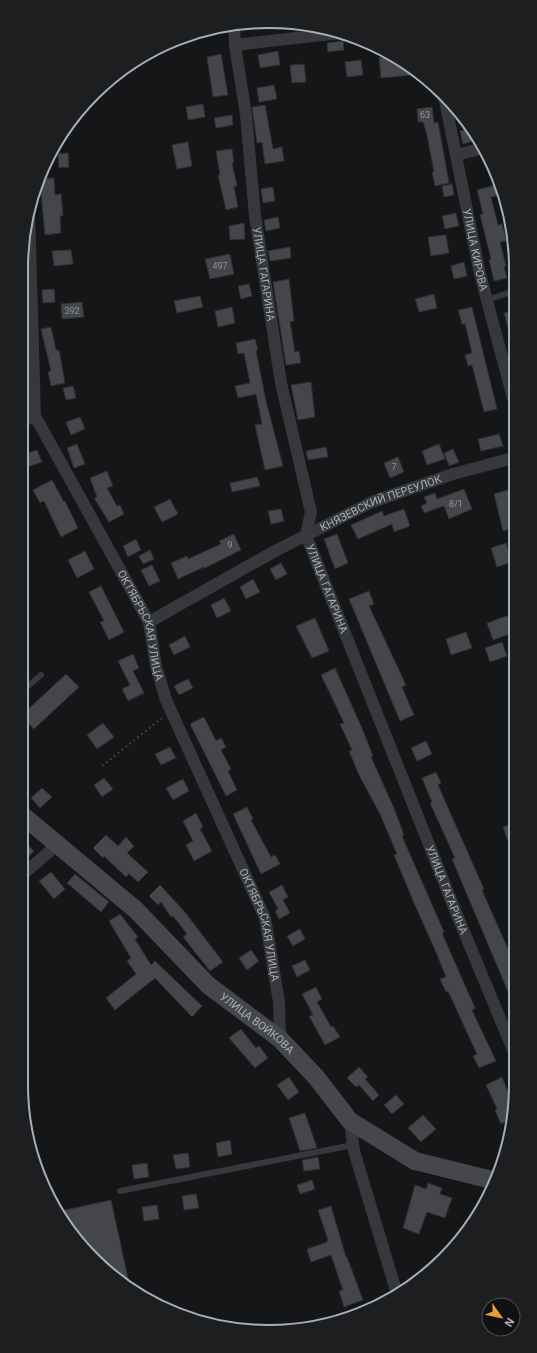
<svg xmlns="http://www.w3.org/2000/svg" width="537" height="1353" font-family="Roboto,sans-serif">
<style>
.building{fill:#44464a;stroke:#2f3033}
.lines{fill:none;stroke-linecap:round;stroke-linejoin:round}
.path{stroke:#3d3f43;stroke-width:2;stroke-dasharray:2 3;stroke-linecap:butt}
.lane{stroke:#36383c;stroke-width:6}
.street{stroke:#36383c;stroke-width:12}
.secondary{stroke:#45474c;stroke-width:18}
.labels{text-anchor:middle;stroke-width:3;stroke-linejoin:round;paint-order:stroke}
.number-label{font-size:9px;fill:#8f949c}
.street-label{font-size:11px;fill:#a8aeb7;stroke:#101112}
.rim{fill:none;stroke:#a8aeb7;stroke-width:2}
</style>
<rect width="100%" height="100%" fill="#151617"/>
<path class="building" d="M 343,41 L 344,50 L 328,52 L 327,43 Z
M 278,51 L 280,65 L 260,68 L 258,55 Z
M 221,54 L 228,95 L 213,97 L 207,57 Z
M 393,57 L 406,63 L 413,68 L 413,75 L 381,78 L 379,58 Z
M 361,60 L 363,75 L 347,77 L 345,62 Z
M 304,64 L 306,82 L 292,83 L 290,65 Z
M 274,85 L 277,99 L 259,102 L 257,88 Z
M 203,104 L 205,117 L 188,120 L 186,107 Z
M 265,105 L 273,149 L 282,147 L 284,161 L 265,164 L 262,142 L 257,143 L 252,107 Z
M 432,107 L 434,123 L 438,122 L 449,183 L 435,186 L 432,172 L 434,172 L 427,135 L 423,122 L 418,122 L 417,109 Z
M 232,115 L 233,125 L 216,128 L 214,118 Z
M 470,128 L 478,140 L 463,144 L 460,131 Z
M 188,142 L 192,166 L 177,169 L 172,145 Z
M 232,149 L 234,163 L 232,163 L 237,186 L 234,187 L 238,207 L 226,210 L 218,175 L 220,175 L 216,151 Z
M 68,153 L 69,167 L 59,168 L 58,154 Z
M 54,178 L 55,195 L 61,194 L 63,216 L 60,216 L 61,233 L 45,235 L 40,183 L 42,179 Z
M 452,184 L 454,195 L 444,197 L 442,186 Z
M 496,185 L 499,195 L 491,197 L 498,225 L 502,224 L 507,241 L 500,242 L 506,266 L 504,267 L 507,278 L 494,281 L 489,260 L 491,259 L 480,215 L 483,214 L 477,190 Z
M 273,187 L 275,201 L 263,203 L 261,189 Z
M 456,213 L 459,226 L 445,229 L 442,216 Z
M 278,217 L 280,228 L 266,231 L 264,220 Z
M 244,223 L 245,239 L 230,240 L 229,226 Z
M 446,235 L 449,253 L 431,256 L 428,237 Z
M 290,247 L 291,258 L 270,261 L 268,251 Z
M 71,250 L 73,264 L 54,266 L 52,251 Z
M 230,254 L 234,274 L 210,279 L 205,259 Z
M 464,262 L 467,276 L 454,279 L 451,266 Z
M 289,279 L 294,321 L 290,322 L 295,352 L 299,351 L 301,363 L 286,365 L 273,282 Z
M 249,284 L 252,296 L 241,299 L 238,286 Z
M 54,289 L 55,302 L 43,303 L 42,290 Z
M 434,294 L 437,308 L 419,312 L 415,299 Z
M 200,296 L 203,307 L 177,313 L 174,301 Z
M 82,302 L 84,317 L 62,319 L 61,304 Z
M 232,307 L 235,323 L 218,327 L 215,311 Z
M 472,307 L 497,409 L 484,412 L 472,365 L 468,366 L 465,355 L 472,353 L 465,324 L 462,324 L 458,310 Z
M 514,310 L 514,338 L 511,339 L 504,313 Z
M 51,327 L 56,350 L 59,350 L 65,383 L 51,386 L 48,372 L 51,371 L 41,329 Z
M 255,339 L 258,350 L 256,351 L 266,401 L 283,466 L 265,470 L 255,425 L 262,424 L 256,394 L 238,398 L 235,386 L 250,383 L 244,353 L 238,354 L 236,343 Z
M 311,382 L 315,417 L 298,420 L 291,385 Z
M 73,386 L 76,398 L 66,400 L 63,388 Z
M 80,417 L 85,429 L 71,435 L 66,422 Z
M 499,434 L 503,446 L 481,451 L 478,439 Z
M 77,444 L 85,464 L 74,468 L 67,448 Z
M 439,444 L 445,459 L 427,465 L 422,451 Z
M 326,447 L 328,457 L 308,460 L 306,451 Z
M 453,449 L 459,462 L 449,466 L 444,453 Z
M 37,450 L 42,462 L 27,467 L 23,455 Z
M 398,457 L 404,472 L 390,478 L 384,463 Z
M 107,471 L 113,486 L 107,488 L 117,506 L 120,505 L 124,514 L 109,522 L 94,498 L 97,497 L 90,478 Z
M 257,477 L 260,486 L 232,492 L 230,483 Z
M 52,480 L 64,502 L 65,501 L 78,528 L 61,537 L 44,501 L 40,503 L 33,490 Z
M 514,488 L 515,527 L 503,531 L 494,494 Z
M 464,489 L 472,509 L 449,519 L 444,506 L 424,513 L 421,506 L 427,503 L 424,497 L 435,493 L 437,499 Z
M 170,499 L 178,514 L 162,522 L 154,507 Z
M 281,509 L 284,521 L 271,524 L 268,511 Z
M 404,509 L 410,526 L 394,532 L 392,524 L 358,539 L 351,525 L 382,511 L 384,516 Z
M 234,534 L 241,550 L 205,568 L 204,567 L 178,579 L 171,563 L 187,556 L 188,559 L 221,544 L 219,541 Z
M 337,534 L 348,563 L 335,569 L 324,539 Z
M 136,539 L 141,550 L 128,557 L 123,546 Z
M 506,543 L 512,562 L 497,567 L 491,548 Z
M 150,550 L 154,559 L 143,564 L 139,556 Z
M 85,551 L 94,569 L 77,578 L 68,560 Z
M 281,563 L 287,574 L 276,580 L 270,569 Z
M 152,565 L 160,581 L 149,586 L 141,570 Z
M 253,579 L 260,592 L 246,599 L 240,587 Z
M 101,586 L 124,632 L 109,640 L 100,622 L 104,621 L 89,592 Z
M 369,591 L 374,604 L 369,606 L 406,685 L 402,687 L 414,715 L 400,721 L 349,599 Z
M 224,598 L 231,611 L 217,618 L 211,605 Z
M 515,613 L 515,632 L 493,640 L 487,623 Z
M 315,618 L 329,651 L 312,658 L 296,626 Z
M 466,632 L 472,648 L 451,655 L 446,639 Z
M 185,636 L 190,647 L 174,655 L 169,645 Z
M 502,642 L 507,656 L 490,662 L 485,648 Z
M 133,654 L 139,668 L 133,671 L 144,693 L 128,701 L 122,689 L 130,685 L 118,661 Z
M 335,668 L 362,728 L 373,756 L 371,757 L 394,808 L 404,835 L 402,836 L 444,932 L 442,933 L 475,1008 L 472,1010 L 496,1061 L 479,1068 L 473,1056 L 477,1054 L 448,991 L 446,992 L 440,979 L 446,977 L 436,952 L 414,903 L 394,855 L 397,854 L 380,814 L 359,775 L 349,751 L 352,750 L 340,724 L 344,723 L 321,675 Z
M 66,674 L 79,687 L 34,729 L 21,716 Z
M 188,679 L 193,688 L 179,695 L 174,686 Z
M 204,717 L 216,741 L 221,738 L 226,747 L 221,750 L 231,769 L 228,771 L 237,790 L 226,796 L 190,724 Z
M 103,723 L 114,737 L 97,749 L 87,735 Z
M 426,741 L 432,754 L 417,761 L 411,748 Z
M 170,747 L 176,758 L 161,765 L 155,754 Z
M 436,772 L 441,783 L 438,785 L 484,889 L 482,890 L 516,967 L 516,991 L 509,994 L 452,859 L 455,858 L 430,803 L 432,802 L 422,778 Z
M 104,778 L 113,789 L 102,797 L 94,785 Z
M 183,779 L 189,791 L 173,800 L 166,788 Z
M 42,788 L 52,797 L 40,808 L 31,798 Z
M 247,807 L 253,819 L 251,820 L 271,857 L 275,855 L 280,864 L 261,874 L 233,814 Z
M 196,813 L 203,827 L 200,829 L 212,851 L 194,861 L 186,845 L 193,841 L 183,821 Z
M 515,823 L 515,858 L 514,858 L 503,827 Z
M 106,835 L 118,846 L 126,837 L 134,846 L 127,853 L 148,872 L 138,882 L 129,874 L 126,877 L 104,856 L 103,858 L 93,848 Z
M 21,839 L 34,851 L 21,865 Z
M 51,872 L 65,889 L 54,899 L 39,881 Z
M 75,874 L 109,902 L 101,912 L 67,883 Z
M 160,885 L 184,911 L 223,962 L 210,971 L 183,937 L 187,934 L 173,916 L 171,917 L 161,902 L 158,905 L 149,896 Z
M 282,885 L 288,897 L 283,900 L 290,913 L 279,919 L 275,911 L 278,909 L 269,892 Z
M 120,914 L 138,937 L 135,939 L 151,965 L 155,961 L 202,1006 L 192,1017 L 155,978 L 115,1010 L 106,998 L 136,974 L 127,961 L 131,958 L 109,921 Z
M 300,929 L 305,939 L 293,946 L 287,936 Z
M 251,950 L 259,961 L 247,970 L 239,958 Z
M 305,960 L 310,970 L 297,977 L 292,966 Z
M 316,987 L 322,999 L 317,1002 L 331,1027 L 333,1026 L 340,1037 L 325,1045 L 309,1016 L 313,1015 L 302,994 Z
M 241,1029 L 256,1048 L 259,1046 L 268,1058 L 255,1068 L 229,1038 Z
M 359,1067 L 368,1077 L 365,1079 L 379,1095 L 373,1101 L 359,1085 L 356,1087 L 347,1078 Z
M 289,1077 L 299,1092 L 288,1100 L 277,1085 Z
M 502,1077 L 513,1104 L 511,1119 L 501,1124 L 495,1110 L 497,1109 L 486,1085 Z
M 396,1095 L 404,1104 L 392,1114 L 384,1105 Z
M 305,1113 L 317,1148 L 300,1151 L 289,1118 Z
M 423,1115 L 436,1129 L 421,1142 L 408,1128 Z
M 230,1140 L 232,1154 L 218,1157 L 216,1143 Z
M 188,1153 L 190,1167 L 176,1169 L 173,1155 Z
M 318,1157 L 320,1169 L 304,1171 L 302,1160 Z
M 147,1163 L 149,1177 L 134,1179 L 132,1165 Z
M 312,1180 L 315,1189 L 300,1194 L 297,1185 Z
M 428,1183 L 442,1188 L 440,1194 L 452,1198 L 445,1218 L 427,1212 L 419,1234 L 403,1228 L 415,1185 L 426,1189 Z
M 196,1194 L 199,1208 L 184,1210 L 182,1196 Z
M 111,1200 L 130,1287 L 82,1248 L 61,1211 Z
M 157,1205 L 159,1219 L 144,1221 L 142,1207 Z
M 331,1206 L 346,1257 L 347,1257 L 363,1300 L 344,1307 L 339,1291 L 343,1290 L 331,1255 L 311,1262 L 307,1249 L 327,1242 L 328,1240 L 318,1210 Z"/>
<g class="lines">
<path class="path" d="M 102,766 L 162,718"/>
<path class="lane" d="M 487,300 L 514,291
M 21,692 L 41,675
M 120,1191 L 353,1145"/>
<g class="street">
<path id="s1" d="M 234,24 L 235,45 L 246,115 L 255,216 L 281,383 L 311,512 L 306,535 L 455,910 L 516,1057"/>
<path d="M 235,45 L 340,33"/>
<path id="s2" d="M 444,96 L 480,274 L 514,402"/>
<path d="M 457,155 L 483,148"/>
<path id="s3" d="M 29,211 L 35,416 L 149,622 L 156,666 L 166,700 L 265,918 L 279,1002 L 280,1039"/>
<path d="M 21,422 L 35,416"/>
<path id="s4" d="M 149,622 L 275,551 L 372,502 L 453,474 L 509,459 L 514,459"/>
<path d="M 21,876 L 57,845"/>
<path d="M 350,1121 L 354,1151 L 397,1294"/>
</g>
<path class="secondary" id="s5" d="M 21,814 L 136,910 L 208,985 L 280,1039 L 316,1077 L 350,1121 L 415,1161 L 492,1180"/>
</g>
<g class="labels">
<g class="number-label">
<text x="425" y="118">63</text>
<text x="220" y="269">497</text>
<text x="72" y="314">392</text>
<text x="394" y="470">7</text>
<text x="456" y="507">8/1</text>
<text x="230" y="548">9</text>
</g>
<g class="street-label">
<text dy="4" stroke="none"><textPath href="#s2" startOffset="157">УЛИЦА КИРОВА</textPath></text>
<text dy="4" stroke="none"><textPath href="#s1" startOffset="252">УЛИЦА ГАГАРИНА</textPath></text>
<text dy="4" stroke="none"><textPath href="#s4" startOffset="261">КНЯЗЕВСКИЙ ПЕРЕУЛОК</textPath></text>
<text dy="4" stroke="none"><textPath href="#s1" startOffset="576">УЛИЦА ГАГАРИНА</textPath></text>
<text dy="4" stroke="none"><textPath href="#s3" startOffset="441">ОКТЯБРЬСКАЯ УЛИЦА</textPath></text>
<text dy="4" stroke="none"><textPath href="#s1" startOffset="900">УЛИЦА ГАГАРИНА</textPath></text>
<text dy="4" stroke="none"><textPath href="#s3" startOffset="765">ОКТЯБРЬСКАЯ УЛИЦА</textPath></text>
<text dy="4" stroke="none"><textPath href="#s5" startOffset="316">УЛИЦА ВОЙКОВА</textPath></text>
</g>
</g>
<path d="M0 0H537V1353H0ZM268 28H269A240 240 0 0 1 509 268V1085A240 240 0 0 1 269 1325H268A240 240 0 0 1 28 1085V268A240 240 0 0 1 268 28Z" fill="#1c1e1f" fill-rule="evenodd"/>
<path class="rim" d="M268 28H269A240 240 0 0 1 509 268V1085A240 240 0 0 1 269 1325H268A240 240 0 0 1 28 1085V268A240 240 0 0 1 268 28Z"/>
<g transform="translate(501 1317) rotate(123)"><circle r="19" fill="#101112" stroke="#4d5054"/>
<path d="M0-3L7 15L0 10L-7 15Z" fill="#ee9b37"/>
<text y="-6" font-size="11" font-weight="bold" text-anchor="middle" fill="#a8aeb7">N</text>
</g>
</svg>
